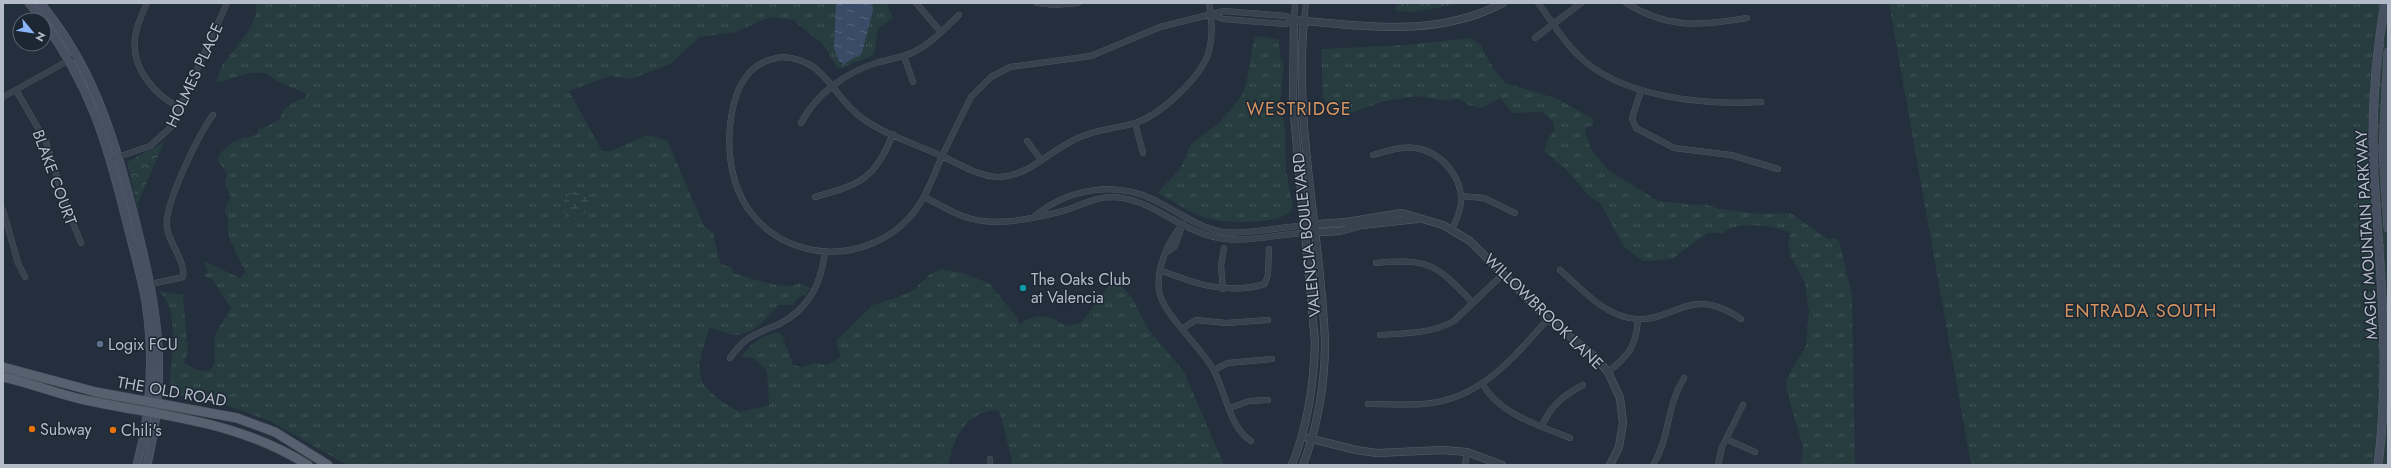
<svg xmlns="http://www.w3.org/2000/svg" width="2391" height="468" font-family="Jost,sans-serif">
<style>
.grass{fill:url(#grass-tufts)}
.wetland{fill:url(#wetland-marsh)}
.park{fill:url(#park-crowns)}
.water{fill:url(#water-ripples)}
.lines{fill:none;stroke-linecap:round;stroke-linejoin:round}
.minor-casing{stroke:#565f6c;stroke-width:6}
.tertiary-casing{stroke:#565f6c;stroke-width:8}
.secondary-casing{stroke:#565f6c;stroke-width:9}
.primary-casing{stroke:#414a57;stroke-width:10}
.minor{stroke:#38414e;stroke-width:5.5}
.tertiary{stroke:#38414e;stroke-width:7}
.secondary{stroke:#465061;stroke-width:8}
.primary{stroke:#56606e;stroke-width:9}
.culture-dot{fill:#0f9aa8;stroke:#1d2633;stroke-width:1.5}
.service-dot{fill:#5c6f8a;stroke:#1d2633;stroke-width:1.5}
.food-dot{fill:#e8710a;stroke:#1d2633;stroke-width:1.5}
.labels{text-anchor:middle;stroke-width:3;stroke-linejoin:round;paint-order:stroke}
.street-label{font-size:16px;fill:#b4bcc9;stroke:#1d2633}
.poi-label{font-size:16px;fill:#b4bcc9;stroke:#1d2633;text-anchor:start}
.quarter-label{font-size:18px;letter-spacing:1px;fill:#d59563;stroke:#1d2633}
</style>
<defs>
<pattern id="grass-tufts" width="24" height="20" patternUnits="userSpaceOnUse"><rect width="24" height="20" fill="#263c3f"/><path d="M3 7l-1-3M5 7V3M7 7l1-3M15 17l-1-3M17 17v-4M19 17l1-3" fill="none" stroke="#435659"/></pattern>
<pattern id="wetland-marsh" width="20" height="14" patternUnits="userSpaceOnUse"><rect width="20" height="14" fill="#263c3f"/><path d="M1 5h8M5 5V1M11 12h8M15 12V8" fill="none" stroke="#435659"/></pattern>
<pattern id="park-crowns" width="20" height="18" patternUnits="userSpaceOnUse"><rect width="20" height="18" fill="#263c3f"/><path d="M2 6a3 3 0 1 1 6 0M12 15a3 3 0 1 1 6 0" fill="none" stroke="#435659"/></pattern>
<pattern id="water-ripples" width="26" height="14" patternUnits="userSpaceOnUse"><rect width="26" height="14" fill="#394c67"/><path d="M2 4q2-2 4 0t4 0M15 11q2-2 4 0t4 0" fill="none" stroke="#53647b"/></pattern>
</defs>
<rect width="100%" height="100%" fill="#242f3e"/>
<path class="grass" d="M 255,3 L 886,3 L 893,18 L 878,29 L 874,55 L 838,69 L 824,45 L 793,20 L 769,17 L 736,32 L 700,37 L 670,64 L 631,79 L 610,76 L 569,91 L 602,151 L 611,151 L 647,135 L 667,140 L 704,226 L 713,233 L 720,264 L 731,267 L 733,273 C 747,277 788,292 799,283 L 810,288 L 806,295 L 800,296 L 793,305 L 778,305 C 768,317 753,335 735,335 C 727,334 718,330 710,327 C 693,375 693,386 740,412 L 769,405 L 767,370 L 753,358 L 742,357 C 747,346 765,333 779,333 L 782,335 L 793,365 L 801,367 L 816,363 L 827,365 L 841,357 L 836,341 L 873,305 L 899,297 L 915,289 L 930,274 L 941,269 L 963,273 L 990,284 L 1017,318 L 1019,324 C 1038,313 1047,314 1066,326 L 1081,323 L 1109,286 L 1120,285 L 1132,298 L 1148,329 L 1184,372 L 1224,465 L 1013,465 L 1000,413 L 997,410 C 965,412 954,438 948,465 L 347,465 L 270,421 L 225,405 L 175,394 L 169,389 C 171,362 181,311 159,291 L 183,295 L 188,352 L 184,363 L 197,370 L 209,371 C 220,361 212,350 215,338 C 217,328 226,317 231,308 L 212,279 L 204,276 L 208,272 L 204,261 L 240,278 L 246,271 L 240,262 L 228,235 L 228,219 L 225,211 L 227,203 L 231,197 L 225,184 L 227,174 L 217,159 C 229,141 236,139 257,135 L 259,128 L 266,127 L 280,119 L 283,110 L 299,99 L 304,99 L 307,94 L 281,83 L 265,73 L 250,73 L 216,83 C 218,79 219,73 221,68 C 229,53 263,22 255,3 Z
M 1889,3 L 2388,3 L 2388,465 L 1971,465 Z
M 1259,36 L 1279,40 L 1280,57 L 1284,63 L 1280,102 L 1285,129 L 1286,171 L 1293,207 C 1286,227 1220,223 1203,217 C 1187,211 1172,200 1157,193 L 1180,169 L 1191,144 L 1218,124 L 1241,97 L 1246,84 L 1254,39 Z
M 1472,38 L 1481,46 L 1493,68 L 1505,83 L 1558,99 L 1593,119 L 1593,125 L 1586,127 L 1585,131 L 1591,149 L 1608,170 L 1658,201 L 1696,205 L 1705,204 L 1719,209 L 1759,214 L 1790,213 L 1828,239 L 1836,238 L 1839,241 L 1852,296 L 1855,465 L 1801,465 L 1803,447 L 1786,388 L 1787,378 L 1806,345 L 1809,311 L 1805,283 L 1791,257 L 1788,242 L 1791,233 C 1777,226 1735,220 1724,233 L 1708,233 L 1672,259 L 1643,261 L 1624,247 L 1601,204 L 1587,194 L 1567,170 L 1544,151 L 1548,139 L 1554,131 L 1553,122 L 1542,112 L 1512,113 L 1501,98 L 1481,108 L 1468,105 L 1459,99 L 1442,100 L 1417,96 L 1384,101 L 1348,114 L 1334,113 L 1323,97 L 1321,49 L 1406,45 Z"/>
<path class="wetland" d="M 581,190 C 588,194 592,199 592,207 L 577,219 L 571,219 L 564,211 L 562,204 L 570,193 Z"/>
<path class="park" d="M 1397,3 L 1462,3 L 1415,12 L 1395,11 Z
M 164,142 L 138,203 L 138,210 L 127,162 Z"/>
<path class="water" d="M 836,3 L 872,3 L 873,10 L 862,53 L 844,64 L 839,61 L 834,48 Z"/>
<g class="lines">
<g class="minor-casing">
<path id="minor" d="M 147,3 C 142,14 136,26 135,38 C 131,68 155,96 181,108
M 916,3 L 941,32
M 1037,3 L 1055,5 L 1078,3
M 1209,3 C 1212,18 1213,36 1209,51 C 1202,77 1160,115 1135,123 C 1115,129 1092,130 1074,140 C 1048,152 1029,176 999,177 C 979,177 959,164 942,156 L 971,97 L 991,77 L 1010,67 L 1091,56 L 1160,27 L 1224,11 L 1286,16 L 1294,20
M 1538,3 C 1551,20 1562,39 1577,54 C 1619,98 1704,105 1761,102
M 1626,3 C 1668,29 1700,26 1747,18
M 1212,15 L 1223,19 L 1286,24 L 1294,20
M 1294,20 L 1295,3
M 1304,21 L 1306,3
M 1535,38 L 1581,3
M 904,56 L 913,82
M 782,57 C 827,59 831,96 862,118 C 885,135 916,144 942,156 C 933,177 925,201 909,218 C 867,263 792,264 752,214 C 728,184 725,139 734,103 C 741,77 754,61 782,57 Z
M 16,90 L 46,142 L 64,200 L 81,243
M 1641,91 L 1632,118 L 1636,128 L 1674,148 L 1731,155 L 1778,169
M 3,97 L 71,59
M 801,123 C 817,93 846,72 879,62 C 891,59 903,57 914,52 C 932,43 945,28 959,15
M 1135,123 L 1143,153
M 1027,141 L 1041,160
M 1373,155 C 1387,151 1401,146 1416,148 C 1441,152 1463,177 1461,203 C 1460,212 1456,221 1452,229
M 115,158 L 150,146 L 171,127 L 227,3
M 1461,196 L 1484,198 L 1515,213
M 815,197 C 861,184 874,180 893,134
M 924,197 C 937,203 949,211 962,216 C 994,228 1031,219 1063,211 C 1080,206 1094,197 1112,197 C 1150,198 1175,227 1210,236 C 1243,245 1273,234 1306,233
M 3,210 L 18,263 L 25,277
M 1035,216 C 1067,189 1114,181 1152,199 C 1176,210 1196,227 1223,232 C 1241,235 1285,227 1305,225
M 1183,224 C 1168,240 1154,272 1160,295 C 1167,318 1200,346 1213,369 C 1226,392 1229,427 1251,441
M 1167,252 L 1175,246 L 1182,226
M 1376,263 C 1430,258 1437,265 1473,303
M 1160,270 C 1195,284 1228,295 1265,284 L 1268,274 L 1269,249
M 1560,270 C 1577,285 1597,307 1619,315 C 1671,334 1683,279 1741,319
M 151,284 L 183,277 C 186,262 169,243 167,228 C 163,206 199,134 213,115
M 1223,289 L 1221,266 L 1224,248
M 1183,328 L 1196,320 L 1226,323 L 1268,320
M 1380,335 C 1405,333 1431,334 1454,321 L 1503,274
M 730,358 C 745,336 756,334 779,324 C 809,309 821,284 825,252
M 1214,370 L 1228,363 L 1272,359
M 1608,372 C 1629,355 1636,347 1638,319
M 1483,385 C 1501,415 1539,425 1570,438
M 1368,404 C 1386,404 1405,405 1423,404 C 1480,400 1513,358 1548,319
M 1230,408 L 1249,401 L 1268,400
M 1542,426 C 1551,405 1564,395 1583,385
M 1726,439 L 1755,452
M 990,459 L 990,465
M 1465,465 L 1467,452
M 1653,465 C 1671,436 1665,409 1684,378
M 1718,465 L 1722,447 L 1743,405"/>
</g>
<g class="tertiary-casing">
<path id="tertiary" d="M 1305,225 L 1346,222 L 1402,213 L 1443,225 L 1470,241 L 1548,319 L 1593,355 L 1608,372 L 1620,398 L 1623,423 L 1619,447 L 1610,465
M 1306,233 L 1340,231 L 1362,225 L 1417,219
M 1308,438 L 1356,450 L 1377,453 L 1443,450 L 1467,452 L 1502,465
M 1292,465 C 1308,425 1314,385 1315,342 L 1293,104 L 1294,20 C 1366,26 1437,38 1503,3
M 1303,465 C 1318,425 1325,385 1325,342 C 1321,235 1294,128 1304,21"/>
</g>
<g class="secondary-casing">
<path id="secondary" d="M 29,3 L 43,20
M 40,3 C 91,64 113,132 132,208 C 156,302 170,368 147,465
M 44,22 C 91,88 107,142 126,219 C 133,247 141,274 146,302 C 154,356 151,413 137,465
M 2388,52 L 2383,151 L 2388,228
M 2378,465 C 2391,368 2380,272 2374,175 C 2371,118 2375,60 2385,3"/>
</g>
<g class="primary-casing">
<path id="primary" d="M 3,367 L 96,392 L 237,418 L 275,432 L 328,465
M 3,377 C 31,383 57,394 85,400 C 165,417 236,420 308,465"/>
</g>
<use href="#minor" class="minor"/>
<use href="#tertiary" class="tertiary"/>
<use href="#secondary" class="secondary"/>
<use href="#primary" class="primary"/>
</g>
<circle class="culture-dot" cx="1023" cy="288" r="4"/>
<circle class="service-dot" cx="100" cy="344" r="4"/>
<g class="food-dot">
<circle cx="32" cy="429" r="4"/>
<circle cx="113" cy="430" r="4"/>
</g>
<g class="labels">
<g class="street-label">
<text transform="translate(194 75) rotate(-65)" y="6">HOLMES PLACE</text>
<text transform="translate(55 177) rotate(70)" y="6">BLAKE COURT</text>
<text transform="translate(1306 235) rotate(-96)" y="6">VALENCIA BOULEVARD</text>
<text transform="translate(2366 235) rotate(-93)" y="6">MAGIC MOUNTAIN PARKWAY</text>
<text transform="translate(1544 311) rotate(44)" y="6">WILLOWBROOK LANE</text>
<text transform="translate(172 391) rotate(10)" y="6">THE OLD ROAD</text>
</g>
<g class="poi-label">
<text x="1031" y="285">The Oaks Club<tspan x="1031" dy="18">at Valencia</tspan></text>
<text x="108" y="350">Logix FCU</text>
<text x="40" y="435">Subway</text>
<text x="121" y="436">Chili's</text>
</g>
<g class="quarter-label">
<text x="1299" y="115">WESTRIDGE</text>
<text x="2141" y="317">ENTRADA SOUTH</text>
</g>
</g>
<rect width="2391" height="468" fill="none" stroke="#b4bcc9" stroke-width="8"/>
<g transform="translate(32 32) rotate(119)"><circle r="19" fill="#1d2633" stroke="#59626f"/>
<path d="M0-3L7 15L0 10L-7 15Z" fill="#8ab4f8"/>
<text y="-6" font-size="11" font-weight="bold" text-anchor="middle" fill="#b4bcc9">N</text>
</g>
</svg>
